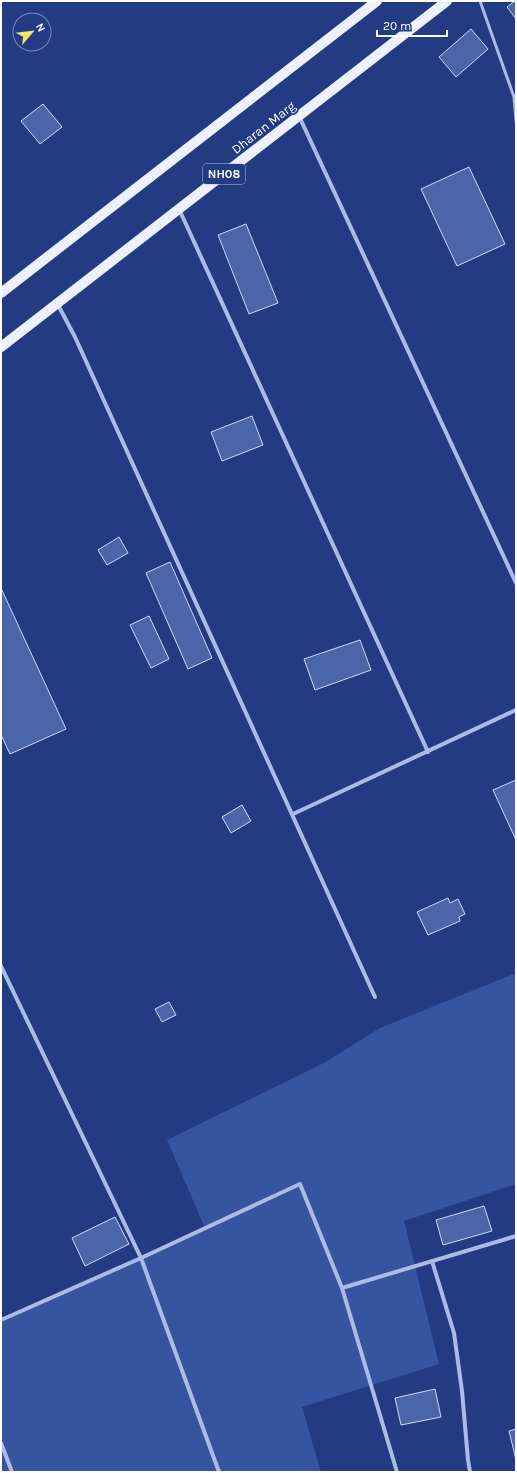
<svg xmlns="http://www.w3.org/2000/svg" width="517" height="1473" font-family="Karla,sans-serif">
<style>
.green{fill:#3754a0}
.building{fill:#4b65ab;stroke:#ced9f6}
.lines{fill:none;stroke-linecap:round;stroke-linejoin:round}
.lane{stroke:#abbbe8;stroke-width:3}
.street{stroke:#abbbe8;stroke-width:4}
.primary{stroke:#edf0fd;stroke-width:10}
.labels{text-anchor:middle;stroke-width:3.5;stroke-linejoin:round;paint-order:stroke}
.shield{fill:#233b82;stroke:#bdc4da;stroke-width:1}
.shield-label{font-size:12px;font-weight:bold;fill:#fff}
.street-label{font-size:13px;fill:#fff;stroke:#233b82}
</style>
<rect width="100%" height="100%" fill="#233b82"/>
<path class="green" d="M 516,973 L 516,1184 L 404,1221 L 439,1364 L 302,1407 L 321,1472 L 1,1472 L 1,1320 L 205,1228 L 167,1140 L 324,1063 L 380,1028 Z"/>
<path class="building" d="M 515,1 L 516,1 L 516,19 L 507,7 Z
M 471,29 L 488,49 L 456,77 L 439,57 Z
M 43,104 L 62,127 L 40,144 L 21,121 Z
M 469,167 L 505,244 L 457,266 L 421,189 Z
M 246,224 L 278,303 L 249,314 L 218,235 Z
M 252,416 L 263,445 L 222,461 L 211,432 Z
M 119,537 L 128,553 L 107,565 L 98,550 Z
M 170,562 L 212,658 L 188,669 L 146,573 Z
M 1,588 L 66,729 L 10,754 L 1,735 Z
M 149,616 L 169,659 L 151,668 L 130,625 Z
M 360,640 L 371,670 L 315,690 L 304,659 Z
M 516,780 L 516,840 L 493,790 Z
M 242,805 L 251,821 L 231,833 L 222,817 Z
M 448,898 L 450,903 L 458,899 L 465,914 L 459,917 L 460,921 L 428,935 L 417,912 Z
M 169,1002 L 176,1015 L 162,1022 L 155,1009 Z
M 484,1206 L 492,1231 L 443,1245 L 436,1220 Z
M 115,1217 L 129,1244 L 85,1266 L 72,1238 Z
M 435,1389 L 441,1417 L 401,1425 L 395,1398 Z
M 516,1429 L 516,1460 L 509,1431 Z"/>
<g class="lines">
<path class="lane" d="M 480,1 L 514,97 L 516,121"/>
<path class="street" d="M 299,116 L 516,583
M 179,209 L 428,752
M 57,303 L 75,337 L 375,997
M 293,814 L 516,710
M 1,966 L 141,1258 L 219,1472
M 432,1261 L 454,1333 L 462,1391 L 468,1460 L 470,1472
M 342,1288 L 516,1236
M 1,1320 L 141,1258 L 300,1184 L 342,1288 L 397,1472
M 1,1443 L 12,1472"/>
<path class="primary" d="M 1,293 L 377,1
M 1,347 L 447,1"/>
</g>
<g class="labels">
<rect class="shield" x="203" y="164" width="42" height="20" rx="3"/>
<g class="shield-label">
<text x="224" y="178">NH08</text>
</g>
<g class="street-label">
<text transform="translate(263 127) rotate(-38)" y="5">Dharan Marg</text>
</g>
</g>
<rect width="517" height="1473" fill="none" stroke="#ffffff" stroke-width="4"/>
<g transform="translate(32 32) rotate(62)"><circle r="19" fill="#233b82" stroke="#7b89b4"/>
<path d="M0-3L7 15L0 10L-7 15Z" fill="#f3e46e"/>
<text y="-6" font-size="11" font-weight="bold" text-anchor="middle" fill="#ffffff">N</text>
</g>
<path d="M377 30v6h70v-6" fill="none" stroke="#ffffff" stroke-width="2"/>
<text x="383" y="30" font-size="12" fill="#ffffff" stroke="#233b82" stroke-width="3" paint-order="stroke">20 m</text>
</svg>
